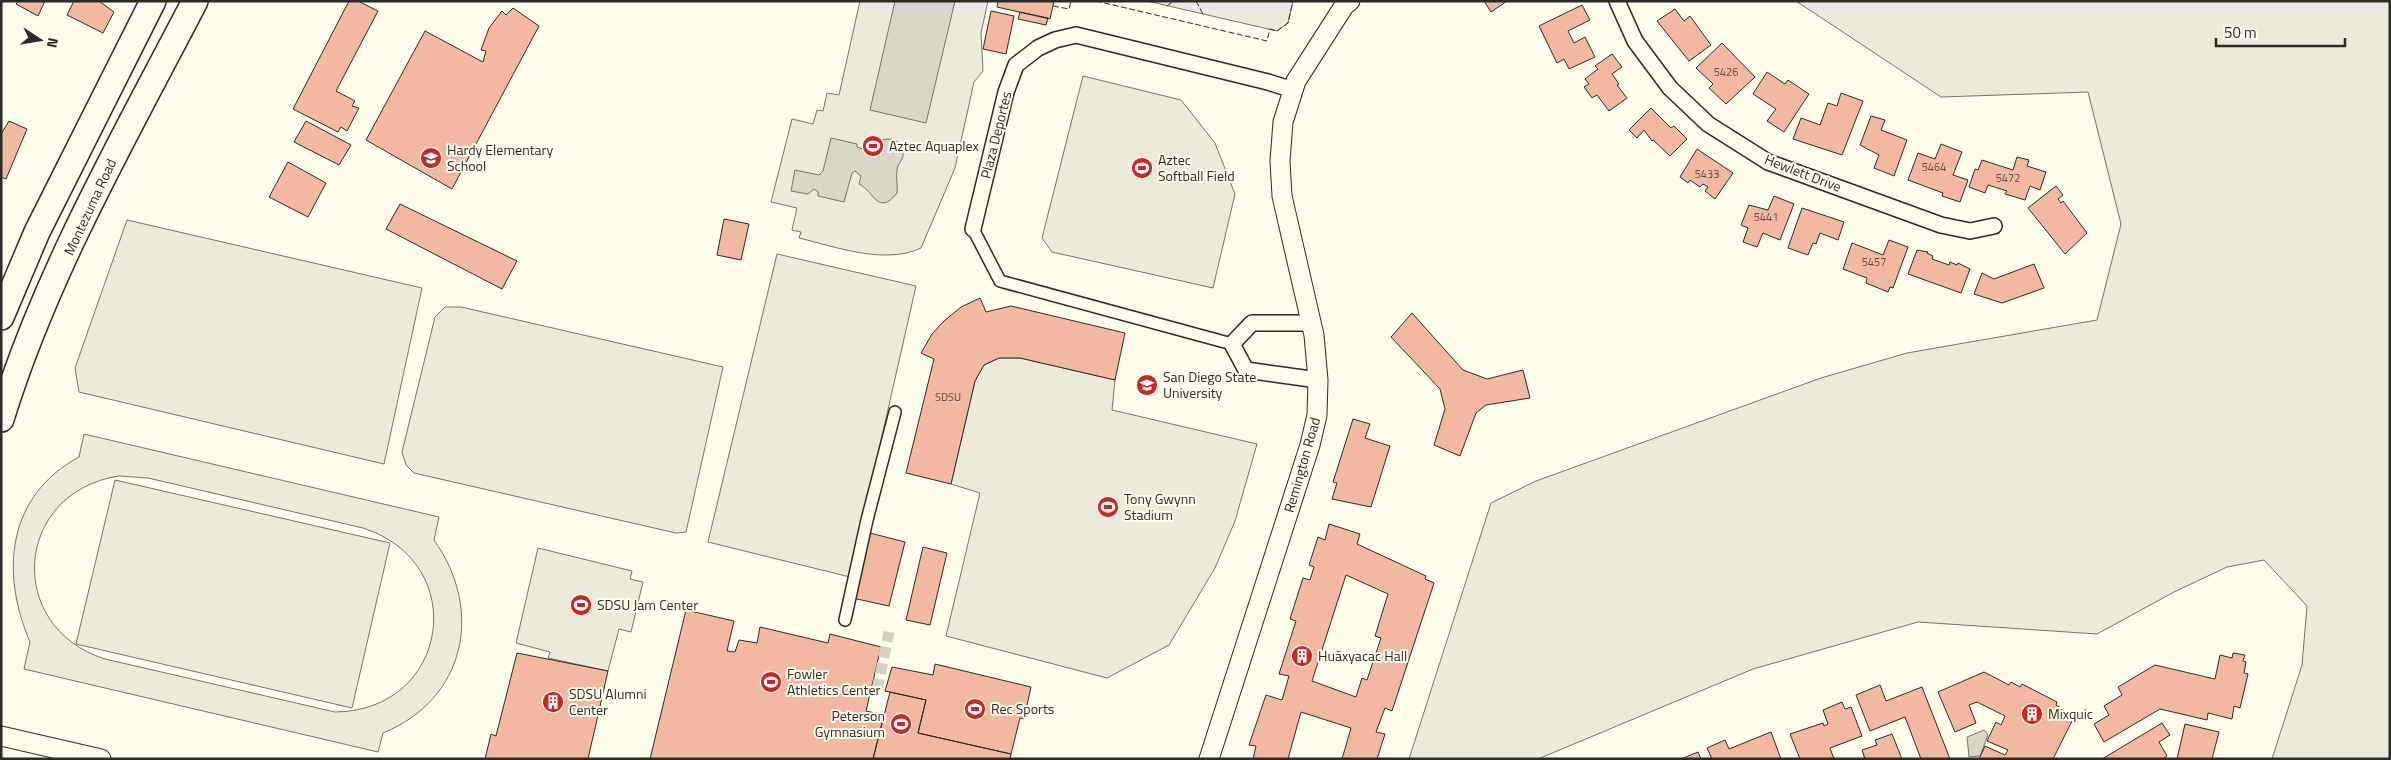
<svg xmlns="http://www.w3.org/2000/svg" width="2391" height="760" font-family="'Titillium Web',sans-serif">
<style>
.green{fill:#ecebdb;stroke:#74746e;fill-rule:evenodd}
.water{fill:#d8d7c9;stroke:#74746e}
.building{fill:#f2b8a0;stroke:#2b2b2b;fill-rule:evenodd}
.lines{fill:none;stroke-linecap:round;stroke-linejoin:round}
.pedestrian-tunnel{stroke:#d3d1c4;stroke-width:11;stroke-dasharray:11 5.5;stroke-linecap:butt}
.pedestrian-casing{stroke:#2b2b2b;stroke-width:14}
.minor-casing{stroke:#2b2b2b;stroke-width:18}
.tertiary-casing{stroke:#2b2b2b;stroke-width:21}
.primary-casing{stroke:#2b2b2b;stroke-width:28}
.pedestrian{stroke:#fdfbea;stroke-width:11}
.minor{stroke:#fdfbea;stroke-width:15}
.tertiary{stroke:#fdfbea;stroke-width:19}
.primary{stroke:#fdfbea;stroke-width:25}
.fence{stroke:#2b2b2b;stroke-width:1;stroke-dasharray:6 2.5;stroke-linecap:butt}
.labels{text-anchor:middle;stroke-width:4;stroke-linejoin:round;paint-order:stroke}
.number-label{font-size:11px;fill:#5d4e48}
.street-label{font-size:14px;fill:#2b2b2b;stroke:#fdfbea}
.poi-label{font-size:14px;fill:#2b2b2b;stroke:#fdfbea;text-anchor:start}
</style>
<rect width="100%" height="100%" fill="#fdfbea"/>
<path class="green" d="M 860,1 L 988,1 L 981,33 L 983,71 L 974,82 L 955,168 L 921,248 C 885,265 836,247 799,238 L 801,232 L 792,230 L 797,208 L 771,202 L 792,119 L 813,124 L 817,110 L 823,111 L 827,93 L 839,95 Z
M 1147,1 L 1293,1 L 1288,23 L 1277,31 Z
M 1796,1 L 2390,1 L 2390,759 L 2272,759 L 2302,665 L 2307,606 L 2264,560 L 2227,567 L 2174,592 L 2097,634 L 1918,622 L 1753,669 L 1538,759 L 1409,759 L 1491,503 L 1536,481 L 1821,378 L 1907,353 L 2097,320 L 2121,224 L 2088,92 L 1941,97 Z
M 1083,76 L 1181,100 L 1215,143 L 1235,194 L 1213,288 L 1052,252 L 1042,238 Z
M 127,220 L 422,288 L 384,464 L 79,392 L 75,368 Z
M 777,254 L 916,286 L 850,577 L 708,542 Z
M 445,307 L 461,307 L 723,367 L 686,532 L 676,533 L 414,473 L 406,465 L 402,452 L 435,317 Z
M 999,358 L 1020,358 L 1115,380 L 1112,410 L 1257,444 L 1235,521 L 1215,568 L 1169,645 L 1107,678 L 946,636 L 980,493 L 951,484 L 975,381 L 984,365 Z
M 84,434 L 439,517 L 434,540 C 484,610 466,699 383,733 L 378,752 L 24,669 L 30,642 C 0,572 7,496 79,457 ZM 119,476 L 148,478 L 363,528 C 472,563 449,711 335,712 L 105,659 C 4,627 14,492 119,476 Z
M 115,480 L 390,543 L 352,708 L 76,644 Z
M 538,548 L 632,571 L 630,579 L 643,582 L 631,632 L 619,629 L 608,671 L 548,658 L 550,652 L 516,643 Z"/>
<path class="water" d="M 895,1 L 955,1 L 926,123 L 870,110 Z
M 831,138 L 857,144 L 857,147 L 866,150 C 875,140 899,131 903,151 C 904,158 901,160 898,166 C 895,174 898,184 897,193 C 878,217 874,191 859,184 L 861,176 L 855,171 L 852,173 L 844,202 L 818,196 L 818,192 L 814,189 L 808,194 L 791,191 L 795,170 L 819,175 L 823,171 Z
M 1984,730 L 1988,735 L 1980,756 L 1969,757 L 1967,737 Z"/>
<path class="building" d="M 18,1 L 45,1 L 38,16 L 16,4 Z
M 74,1 L 99,1 L 114,12 L 103,33 L 67,15 Z
M 349,1 L 358,1 L 378,11 L 336,91 L 355,101 L 352,106 L 359,108 L 347,131 L 341,127 L 338,132 L 293,109 Z
M 998,1 L 1054,1 L 1050,19 L 997,7 Z
M 1484,1 L 1507,1 L 1491,12 Z
M 1582,5 L 1590,20 L 1568,31 L 1574,43 L 1585,37 L 1595,57 L 1569,69 L 1564,59 L 1557,63 L 1539,26 Z
M 513,8 L 539,26 L 452,189 L 366,140 L 425,31 L 483,62 L 486,51 L 481,50 L 489,28 L 502,11 L 506,15 Z
M 1675,9 L 1684,21 L 1690,16 L 1711,45 L 1689,61 L 1657,21 Z
M 991,11 L 1014,16 L 1006,54 L 983,49 Z
M 1020,12 L 1048,18 L 1046,25 L 1018,19 Z
M 1722,43 L 1755,77 L 1726,104 L 1709,88 L 1713,84 L 1696,68 Z
M 1612,54 L 1622,67 L 1612,74 L 1619,84 L 1617,85 L 1627,98 L 1609,111 L 1597,95 L 1592,98 L 1584,87 L 1589,84 L 1585,79 L 1598,69 L 1595,66 Z
M 1767,72 L 1785,84 L 1788,80 L 1809,94 L 1784,132 L 1767,121 L 1776,109 L 1753,94 Z
M 1841,93 L 1863,101 L 1842,155 L 1793,139 L 1801,118 L 1820,125 L 1828,103 L 1837,106 Z
M 1651,108 L 1671,128 L 1674,126 L 1687,139 L 1670,156 L 1653,140 L 1652,141 L 1644,130 L 1637,138 L 1629,130 Z
M 1871,116 L 1885,120 L 1881,130 L 1907,140 L 1894,176 L 1874,168 L 1879,155 L 1860,145 Z
M 9,121 L 27,129 L 6,179 L 1,177 L 1,134 Z
M 306,121 L 351,145 L 339,165 L 294,142 Z
M 1941,144 L 1962,152 L 1953,175 L 1968,180 L 1960,202 L 1942,196 L 1943,193 L 1908,180 L 1918,153 L 1935,159 Z
M 1697,149 L 1733,173 L 1715,199 L 1705,191 L 1708,187 L 1703,184 L 1700,187 L 1690,180 L 1688,183 L 1680,177 Z
M 2017,157 L 2029,160 L 2027,166 L 2046,172 L 2040,190 L 2030,186 L 2025,200 L 2005,194 L 2007,191 L 1988,185 L 1985,193 L 1969,187 L 1975,169 L 1978,170 L 1982,160 L 2013,170 Z
M 288,162 L 326,183 L 308,217 L 269,197 Z
M 2056,186 L 2063,195 L 2058,199 L 2061,203 L 2063,201 L 2087,233 L 2065,254 L 2028,208 Z
M 1774,196 L 1794,204 L 1780,240 L 1763,233 L 1757,247 L 1743,242 L 1748,228 L 1741,225 L 1749,205 L 1768,210 Z
M 400,204 L 517,261 L 502,289 L 386,229 Z
M 1802,208 L 1844,222 L 1838,240 L 1820,233 L 1816,244 L 1813,243 L 1808,255 L 1788,248 Z
M 724,219 L 749,224 L 741,260 L 717,255 Z
M 1889,240 L 1908,247 L 1893,288 L 1890,287 L 1888,292 L 1866,283 L 1867,278 L 1843,269 L 1852,243 L 1883,255 Z
M 1917,250 L 1928,252 L 1927,253 L 1933,256 L 1932,259 L 1949,265 L 1950,262 L 1957,265 L 1958,263 L 1970,269 L 1961,293 L 1908,274 Z
M 2034,264 L 2044,288 L 2002,303 L 1974,294 L 1982,273 L 1994,279 Z
M 980,298 L 986,312 L 1011,306 L 1125,333 L 1115,380 L 1020,358 L 999,358 L 984,365 L 975,381 L 951,484 L 906,473 L 934,359 L 921,353 L 932,334 L 944,321 L 961,307 Z
M 1412,313 L 1463,370 L 1487,379 L 1523,370 L 1530,398 L 1486,405 L 1476,413 L 1460,456 L 1434,445 L 1445,409 L 1440,389 L 1391,337 Z
M 1353,419 L 1370,424 L 1365,438 L 1390,446 L 1371,507 L 1332,499 L 1337,483 L 1333,482 Z
M 1329,524 L 1360,534 L 1357,544 L 1426,576 L 1425,579 L 1434,583 L 1392,711 L 1385,708 L 1376,732 L 1385,734 L 1377,759 L 1342,759 L 1351,728 L 1301,712 L 1288,759 L 1253,759 L 1256,746 L 1249,745 L 1266,695 L 1282,700 L 1289,676 L 1279,674 L 1296,621 L 1290,619 L 1303,578 L 1310,580 L 1314,567 L 1309,565 L 1318,537 L 1325,540 ZM 1346,575 L 1388,594 L 1375,636 L 1381,638 L 1367,680 L 1362,678 L 1356,697 L 1312,681 Z
M 870,533 L 905,542 L 889,606 L 852,598 Z
M 923,547 L 947,553 L 930,625 L 906,620 Z
M 686,610 L 734,621 L 727,651 L 735,652 L 739,640 L 757,643 L 760,627 L 828,643 L 830,634 L 881,647 L 866,711 L 884,715 L 873,759 L 650,759 Z
M 517,653 L 608,671 L 588,759 L 485,759 L 491,734 L 496,736 Z
M 2233,653 L 2245,655 L 2243,661 L 2246,662 L 2244,673 L 2248,674 L 2240,708 L 2234,706 L 2232,719 L 2208,713 L 2207,720 L 2160,709 L 2104,742 L 2094,724 L 2109,715 L 2104,706 L 2122,695 L 2118,687 L 2155,665 L 2215,679 L 2220,655 L 2232,658 Z
M 935,664 L 1031,687 L 1024,719 L 1020,718 L 1011,754 L 918,733 L 926,700 L 885,691 L 892,667 L 933,675 Z
M 1984,672 L 2009,685 L 2011,682 L 2020,687 L 2022,684 L 2057,702 L 2056,705 L 2061,708 L 2059,712 L 2073,719 L 2053,759 L 1979,759 L 1985,746 L 2005,755 L 2008,750 L 1987,741 L 1996,722 L 2001,725 L 2005,716 L 1977,702 L 1969,705 L 1976,723 L 1955,732 L 1938,692 Z
M 1880,685 L 1886,701 L 1922,687 L 1950,759 L 1921,759 L 1905,717 L 1870,731 L 1856,695 Z
M 890,692 L 926,700 L 918,733 L 1011,754 L 1010,759 L 873,759 Z
M 1842,702 L 1845,709 L 1851,707 L 1862,736 L 1830,748 L 1834,759 L 1800,759 L 1790,734 L 1823,723 L 1824,726 L 1828,724 L 1823,710 Z
M 2162,723 L 2170,735 L 2159,742 L 2167,756 L 2163,759 L 2102,759 Z
M 2185,724 L 2219,732 L 2212,759 L 2177,759 Z
M 1771,732 L 1781,759 L 1712,759 L 1707,748 L 1725,740 L 1729,749 Z
M 1892,734 L 1902,759 L 1865,759 L 1862,750 L 1877,745 L 1875,740 Z
M 1698,752 L 1701,759 L 1681,759 Z"/>
<g class="lines">
<path class="pedestrian-tunnel" d="M 877,690 L 889,632"/>
<g class="pedestrian-casing">
<path id="pedestrian" d="M 973,229 L 1000,281 L 1232,344
M 845,620 L 867,520 L 895,412"/>
</g>
<g class="minor-casing">
<path id="minor" d="M 1617,1 L 1635,41 L 1670,88 L 1708,124 L 1768,162 L 1941,225 L 1970,231 L 1994,226
M 973,229 L 1006,92 L 1016,65 L 1038,48 L 1055,40 L 1076,35 L 1268,82 L 1293,90
M 1312,323 L 1252,323 L 1232,344 L 1246,370 L 1318,380"/>
</g>
<g class="tertiary-casing">
<path id="tertiary" d="M 1,736 L 101,759
M 1209,759 L 1310,445 L 1317,415 L 1318,380 L 1314,335 L 1282,196 L 1280,161 L 1283,122 L 1296,81 L 1344,6 L 1350,1"/>
</g>
<g class="primary-casing">
<path id="primary" d="M 1,317 L 37,232 L 153,1
M 1,419 C 46,273 125,136 195,1"/>
</g>
<use href="#pedestrian" class="pedestrian"/>
<use href="#minor" class="minor"/>
<use href="#tertiary" class="tertiary"/>
<use href="#primary" class="primary"/>
<path class="fence" d="M 1096,1 L 1267,41 L 1270,29 L 1277,31 L 1288,23 L 1293,1
M 1196,1 L 1203,14
M 1053,6 L 1069,9 L 1071,1
M 1167,6 L 1174,1"/>
</g>
<defs>
<g id="stadium-disc" transform="scale(1.125)"><circle r="9.5" fill="#c62828" stroke="#fdfbea"/><path d="M0-5a6.5 5 0 1 0 0 10a6.5 5 0 1 0 0-10ZM-3.5-1.8h7v3.6h-7Z" fill="#fff"/></g>
<g id="school-disc" transform="scale(1.125)"><circle r="9.5" fill="#c62828" stroke="#fdfbea"/><path d="M0-5L7-2L0 1L-7-2ZM-4 1L0 2.5L4 1V4Q0 6-4 4Z" fill="#fff"/></g>
<g id="university-disc" transform="scale(1.125)"><circle r="9.5" fill="#c62828" stroke="#fdfbea"/><path d="M0-5L7-2L0 1L-7-2ZM-4 1L0 2.5L4 1V4Q0 6-4 4Z" fill="#fff"/></g>
<g id="building-disc" transform="scale(1.125)"><circle r="9.5" fill="#c62828" stroke="#fdfbea"/><path d="M-4-6H4V6H1V3H-1V6H-4ZM-2.5-4.3h1.7v1.8h-1.7ZM.8-4.3h1.7v1.8H.8ZM-2.5-1h1.7V.8h-1.7ZM.8-1h1.7V.8H.8Z" fill="#fff"/></g>
</defs>
<g fill-rule="evenodd">
<use href="#stadium-disc" x="873" y="146"/>
<use href="#school-disc" x="431" y="158"/>
<use href="#stadium-disc" x="1142" y="168"/>
<use href="#university-disc" x="1147" y="385"/>
<use href="#stadium-disc" x="1108" y="507"/>
<use href="#stadium-disc" x="581" y="605"/>
<use href="#building-disc" x="1302" y="656"/>
<use href="#stadium-disc" x="771" y="682"/>
<use href="#building-disc" x="553" y="702"/>
<use href="#stadium-disc" x="975" y="709"/>
<use href="#building-disc" x="2032" y="714"/>
<use href="#stadium-disc" x="901" y="724"/>
</g>
<g class="labels">
<g class="number-label">
<text x="1726" y="76">5426</text>
<text x="1934" y="171">5464</text>
<text x="1707" y="178">5433</text>
<text x="2008" y="182">5472</text>
<text x="1766" y="221">5441</text>
<text x="1874" y="266">5457</text>
<text x="948" y="401">SDSU</text>
</g>
<g class="street-label">
<text transform="translate(996 135) rotate(-76)" y="5">Plaza Deportes</text>
<text transform="translate(1803 173) rotate(21)" y="5">Hewlett Drive</text>
<text transform="translate(90 207) rotate(-65)" y="5">Montezuma Road</text>
<text transform="translate(1302 465) rotate(-74)" y="5">Remington Road</text>
</g>
<g class="poi-label">
<text x="889" y="151">Aztec Aquaplex</text>
<text x="447" y="155">Hardy Elementary<tspan x="447" dy="16">School</tspan></text>
<text x="1158" y="165">Aztec<tspan x="1158" dy="16">Softball Field</tspan></text>
<text x="1163" y="382">San Diego State<tspan x="1163" dy="16">University</tspan></text>
<text x="1124" y="504">Tony Gwynn<tspan x="1124" dy="16">Stadium</tspan></text>
<text x="597" y="610">SDSU Jam Center</text>
<text x="1318" y="661">Huāxyacac Hall</text>
<text x="787" y="679">Fowler<tspan x="787" dy="16">Athletics Center</tspan></text>
<text x="569" y="699">SDSU Alumni<tspan x="569" dy="16">Center</tspan></text>
<text x="991" y="714">Rec Sports</text>
<text x="2048" y="719">Mixquic</text>
<text x="885" y="721" text-anchor="end">Peterson<tspan x="885" dy="16">Gymnasium</tspan></text>
</g>
</g>
<rect width="2391" height="760" fill="none" stroke="#2b2b2b" stroke-width="5"/>
<g transform="translate(40 40) rotate(102)" stroke="#fdfbea" stroke-width="4" paint-order="stroke">
<path d="M0-4L9 19L0 12L-9 19Z" fill="#2b2b2b"/>
<text y="-8" font-size="14" font-weight="bold" text-anchor="middle" fill="#2b2b2b">N</text>
</g>
<path d="M2216 38v8h129v-8" fill="none" stroke="#2b2b2b" stroke-width="2.5"/>
<text x="2224" y="38" font-size="15" fill="#2b2b2b" stroke="#fdfbea" stroke-width="4" paint-order="stroke">50 m</text>
</svg>
